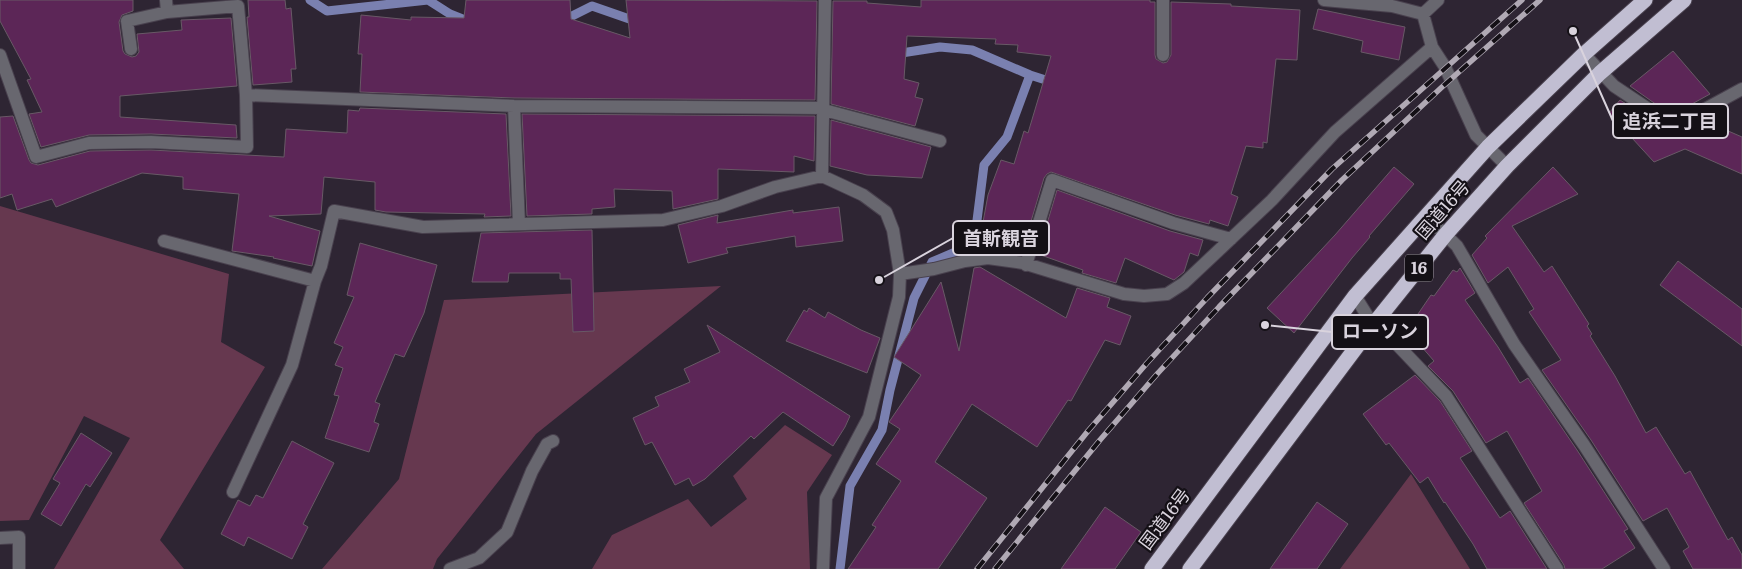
<svg xmlns="http://www.w3.org/2000/svg" width="1742" height="569" font-family="Literata,'Noto Sans JP',serif">
<style>
.green{fill:#66384f}
.lines{fill:none;stroke-linecap:round;stroke-linejoin:round}
.stream{stroke:#7a80b0;stroke-width:9}
.building{fill:#5c2657;stroke:#685966}
.minor-casing{stroke:#49414e;stroke-width:14}
.highway-casing{stroke:#49414e;stroke-width:17}
.minor{stroke:#68676f;stroke-width:12}
.highway{stroke:#c1bed2;stroke-width:15}
.rail-casing{stroke:#b0a9b4;stroke-width:5.5}
.rail{stroke:#141016;stroke-width:4;stroke-dasharray:11;stroke-linecap:butt}
.labels{text-anchor:middle;stroke-width:4.5;stroke-linejoin:round;paint-order:stroke}
.shield{fill:#141016;stroke:#9e98a1;stroke-width:1}
.shield-label{font-size:16px;font-weight:bold;fill:#d9d3dd}
.street-label{font-size:18px;fill:#d9d3dd;stroke:#141016}
.leader{fill:none;stroke:#d9d3dd;stroke-width:2}
.callout-dot{fill:#d9d3dd;stroke:#141016;stroke-width:2}
.callout{fill:#141016;stroke:#d9d3dd;stroke-width:2}
.callout-label{font-size:19px;text-anchor:middle;font-weight:bold;fill:#d9d3dd}
</style>
<rect width="100%" height="100%" fill="#2e2533"/>
<path class="green" d="M 0,206 L 229,274 L 221,342 L 265,367 L 160,540 L 184,569 L 54,569 L 130,438 L 84,416 L 29,520 L 0,521 Z
M 721,286 L 536,434 L 437,559 L 433,569 L 322,569 L 399,479 L 444,300 Z
M 785,425 L 832,455 L 807,492 L 810,569 L 592,569 L 612,535 L 688,499 L 711,527 L 747,499 L 733,476 Z
M 1411,474 L 1470,569 L 1340,569 Z"/>
<g class="lines">
<path class="stream" d="M 310,0 L 327,11 L 428,0 L 450,14 L 470,22
M 562,21 L 592,6 L 638,22
M 895,54 L 940,47 L 972,50 L 1030,75 L 1055,83
M 840,569 L 850,486 L 882,430 L 890,390 L 914,298 L 932,262 L 974,244 L 984,165 L 1007,137 L 1030,75"/>
</g>
<path class="building" d="M 0,0 L 133,0 L 133,11 L 122,15 L 119,22 L 123,51 L 125,54 L 132,57 L 136,56 L 139,52 L 137,34 L 182,30 L 181,20 L 231,18 L 237,86 L 120,96 L 120,117 L 236,125 L 237,138 L 151,134 L 89,135 L 41,147 L 29,114 L 42,112 L 27,80 L 31,79 L 0,21 Z
M 248,0 L 285,0 L 286,9 L 291,8 L 296,69 L 291,69 L 292,82 L 253,85 L 247,17 L 249,17 Z
M 466,0 L 570,0 L 571,19 L 630,38 L 626,0 L 817,1 L 815,100 L 514,98 L 360,92 L 362,54 L 358,54 L 361,15 L 411,20 L 411,17 L 464,18 Z
M 921,0 L 1150,0 L 1150,2 L 1155,2 L 1155,55 L 1156,59 L 1163,63 L 1167,62 L 1171,55 L 1171,2 L 1231,4 L 1231,6 L 1300,10 L 1297,60 L 1276,59 L 1267,143 L 1263,142 L 1263,148 L 1246,146 L 1231,194 L 1238,197 L 1228,226 L 1210,220 L 1209,224 L 1175,215 L 1051,172 L 1047,174 L 1044,178 L 1023,248 L 981,233 L 988,195 L 1001,160 L 1014,164 L 1024,131 L 1028,133 L 1051,56 L 1017,52 L 1018,45 L 995,44 L 996,39 L 907,36 L 904,79 L 919,83 L 915,97 L 923,99 L 915,126 L 831,104 L 833,1 L 867,1 L 867,3 L 921,7 Z
M 1318,9 L 1405,27 L 1399,60 L 1361,52 L 1363,41 L 1313,29 Z
M 1673,51 L 1710,94 L 1681,110 L 1684,111 L 1674,117 L 1630,86 Z
M 1620,100 L 1673,134 L 1678,133 L 1703,120 L 1742,137 L 1742,174 L 1685,149 L 1654,162 L 1609,113 Z
M 360,108 L 506,114 L 511,216 L 484,217 L 485,214 L 386,212 L 375,210 L 375,182 L 324,177 L 321,214 L 269,216 L 320,231 L 312,266 L 273,258 L 274,257 L 232,251 L 239,194 L 183,189 L 183,177 L 142,173 L 56,207 L 52,199 L 17,210 L 12,194 L 0,198 L 0,117 L 13,116 L 29,160 L 31,163 L 38,165 L 90,151 L 151,150 L 284,157 L 286,129 L 347,133 L 348,110 L 359,111 Z
M 522,114 L 815,116 L 814,161 L 794,156 L 794,172 L 718,169 L 718,199 L 673,209 L 672,191 L 614,189 L 615,207 L 592,209 L 592,214 L 527,216 Z
M 831,120 L 931,147 L 922,178 L 867,175 L 830,166 Z
M 1394,167 L 1414,184 L 1369,236 L 1370,237 L 1352,258 L 1294,333 L 1267,308 L 1335,235 Z
M 1553,167 L 1578,194 L 1512,226 L 1544,272 L 1552,266 L 1589,324 L 1587,326 L 1592,334 L 1590,336 L 1615,376 L 1646,433 L 1656,427 L 1685,474 L 1690,471 L 1728,540 L 1732,537 L 1742,555 L 1742,569 L 1693,569 L 1683,551 L 1689,547 L 1667,508 L 1643,521 L 1591,440 L 1542,370 L 1561,360 L 1529,312 L 1534,309 L 1508,267 L 1488,283 L 1472,255 L 1487,238 L 1485,236 Z
M 1057,190 L 1170,231 L 1203,240 L 1198,256 L 1190,253 L 1184,272 L 1174,280 L 1125,258 L 1116,283 L 1082,273 L 1083,270 L 1038,254 Z
M 839,207 L 843,241 L 796,247 L 795,236 L 726,248 L 728,253 L 688,263 L 678,225 L 718,215 L 717,223 L 793,210 L 793,213 Z
M 592,230 L 594,331 L 573,332 L 571,279 L 560,279 L 560,273 L 509,273 L 508,282 L 472,282 L 481,233 Z
M 360,243 L 437,265 L 424,313 L 404,357 L 395,354 L 375,402 L 380,404 L 374,422 L 379,424 L 369,452 L 325,438 L 339,396 L 334,395 L 343,368 L 335,365 L 343,347 L 334,343 L 354,297 L 347,295 Z
M 1678,261 L 1742,309 L 1742,346 L 1660,285 Z
M 980,267 L 1066,318 L 1077,288 L 1110,298 L 1107,307 L 1131,316 L 1120,345 L 1105,340 L 1071,401 L 1068,400 L 1037,447 L 972,404 L 935,462 L 987,498 L 938,569 L 848,569 L 876,527 L 872,525 L 901,481 L 876,464 L 900,429 L 889,422 L 921,375 L 894,357 L 941,282 L 959,351 L 974,268 Z
M 1460,268 L 1475,293 L 1465,300 L 1498,347 L 1520,383 L 1528,378 L 1577,450 L 1628,529 L 1624,531 L 1635,548 L 1602,569 L 1565,569 L 1564,565 L 1524,503 L 1542,491 L 1507,431 L 1486,443 L 1453,391 L 1428,366 L 1434,361 L 1407,330 L 1431,295 L 1434,296 L 1453,270 L 1457,272 Z
M 809,308 L 825,318 L 828,312 L 861,330 L 880,338 L 867,373 L 786,341 L 804,310 L 807,312 Z
M 707,325 L 850,416 L 845,427 L 833,446 L 783,412 L 754,439 L 751,436 L 705,479 L 693,486 L 689,478 L 675,485 L 652,442 L 645,445 L 633,418 L 659,406 L 655,397 L 690,382 L 684,369 L 720,352 Z
M 1415,375 L 1440,401 L 1472,451 L 1460,458 L 1500,518 L 1510,511 L 1547,569 L 1487,569 L 1473,544 L 1445,502 L 1444,503 L 1428,477 L 1420,483 L 1389,443 L 1386,445 L 1363,414 Z
M 81,433 L 112,453 L 90,487 L 86,484 L 61,526 L 41,514 L 60,483 L 53,479 Z
M 292,441 L 334,463 L 303,524 L 308,527 L 292,559 L 248,537 L 244,546 L 221,534 L 238,500 L 250,506 L 256,495 L 263,498 Z
M 1317,502 L 1348,524 L 1317,569 L 1270,569 Z
M 1105,507 L 1141,532 L 1115,569 L 1061,569 Z"/>
<g class="lines">
<g class="minor-casing">
<path id="minor" d="M 166,0 L 167,12 L 238,6 L 246,95
M 1163,0 L 1163,55
M 1324,0 L 1392,6 L 1423,14 L 1432,47 L 1445,67 L 1476,135 L 1507,166
M 1423,14 L 1438,0
M 131,49 L 127,21 L 167,12
M 1584,54 L 1614,86 L 1674,126 L 1742,89
M 0,55 L 36,157 L 89,143 L 151,142 L 247,147 L 246,95 L 514,106 L 823,108
M 514,106 L 519,224
M 824,110 L 940,141
M 822,176 L 825,0
M 1426,216 L 1457,246 L 1514,344 L 1584,445 L 1664,569
M 164,241 L 315,281
M 1026,265 L 1052,180 L 1173,223 L 1231,239
M 1355,296 L 1373,325 L 1386,333 L 1446,396 L 1557,569
M 233,492 L 292,365 L 315,281 L 321,266 L 334,211 L 423,227 L 663,220 L 722,206 L 775,187 L 822,176 L 863,195 L 886,212 L 893,230 L 900,274
M 0,538 L 19,537 L 19,569
M 450,569 L 479,558 L 507,532 L 532,471 L 547,444 L 553,441
M 823,569 L 826,498 L 869,417 L 899,297 L 900,274 L 934,269 L 965,261 L 988,258 L 1023,263 L 1124,294 L 1144,296 L 1167,294 L 1184,283 L 1272,200 L 1335,132 L 1432,47"/>
</g>
<g class="highway-casing">
<path id="highway" d="M 1152,569 L 1355,296 L 1488,147 L 1584,54 L 1645,0
M 1190,569 L 1373,325 L 1446,234 L 1507,166 L 1600,73 L 1684,0"/>
</g>
<use href="#minor" class="minor"/>
<use href="#highway" class="highway"/>
<g class="rail-casing">
<path id="rail" d="M 977,569 L 1088,431 L 1147,363 L 1207,298 L 1332,169 L 1522,0
M 995,569 L 1100,440 L 1158,373 L 1219,307 L 1342,180 L 1442,87 L 1540,0"/>
</g>
<use href="#rail" class="rail"/>
</g>
<g class="labels">
<rect class="shield" x="1405" y="254.5" width="28" height="27" rx="4"/>
<g class="shield-label">
<text x="1419" y="274">16</text>
</g>
<g class="street-label">
<text transform="translate(1443 210) rotate(-49)" y="6">国道16号</text>
<text transform="translate(1165 519) rotate(-53)" y="6">国道16号</text>
</g>
</g>
<path class="leader" d="M1573 31L1613 121M879 280L953 238M1265 325L1332 332"/>
<g class="callout-dot">
<circle cx="1573" cy="31" r="5"/>
<circle cx="879" cy="280" r="5"/>
<circle cx="1265" cy="325" r="5"/>
</g>
<g class="callout">
<rect x="1613" y="104" width="115" height="34" rx="5"/>
<rect x="953" y="221" width="96" height="34" rx="5"/>
<rect x="1332" y="315" width="96" height="34" rx="5"/>
</g>
<g class="callout-label">
<text x="1670" y="128">追浜二丁目</text>
<text x="1001" y="245">首斬観音</text>
<text x="1380" y="338">ローソン</text>
</g>
</svg>
